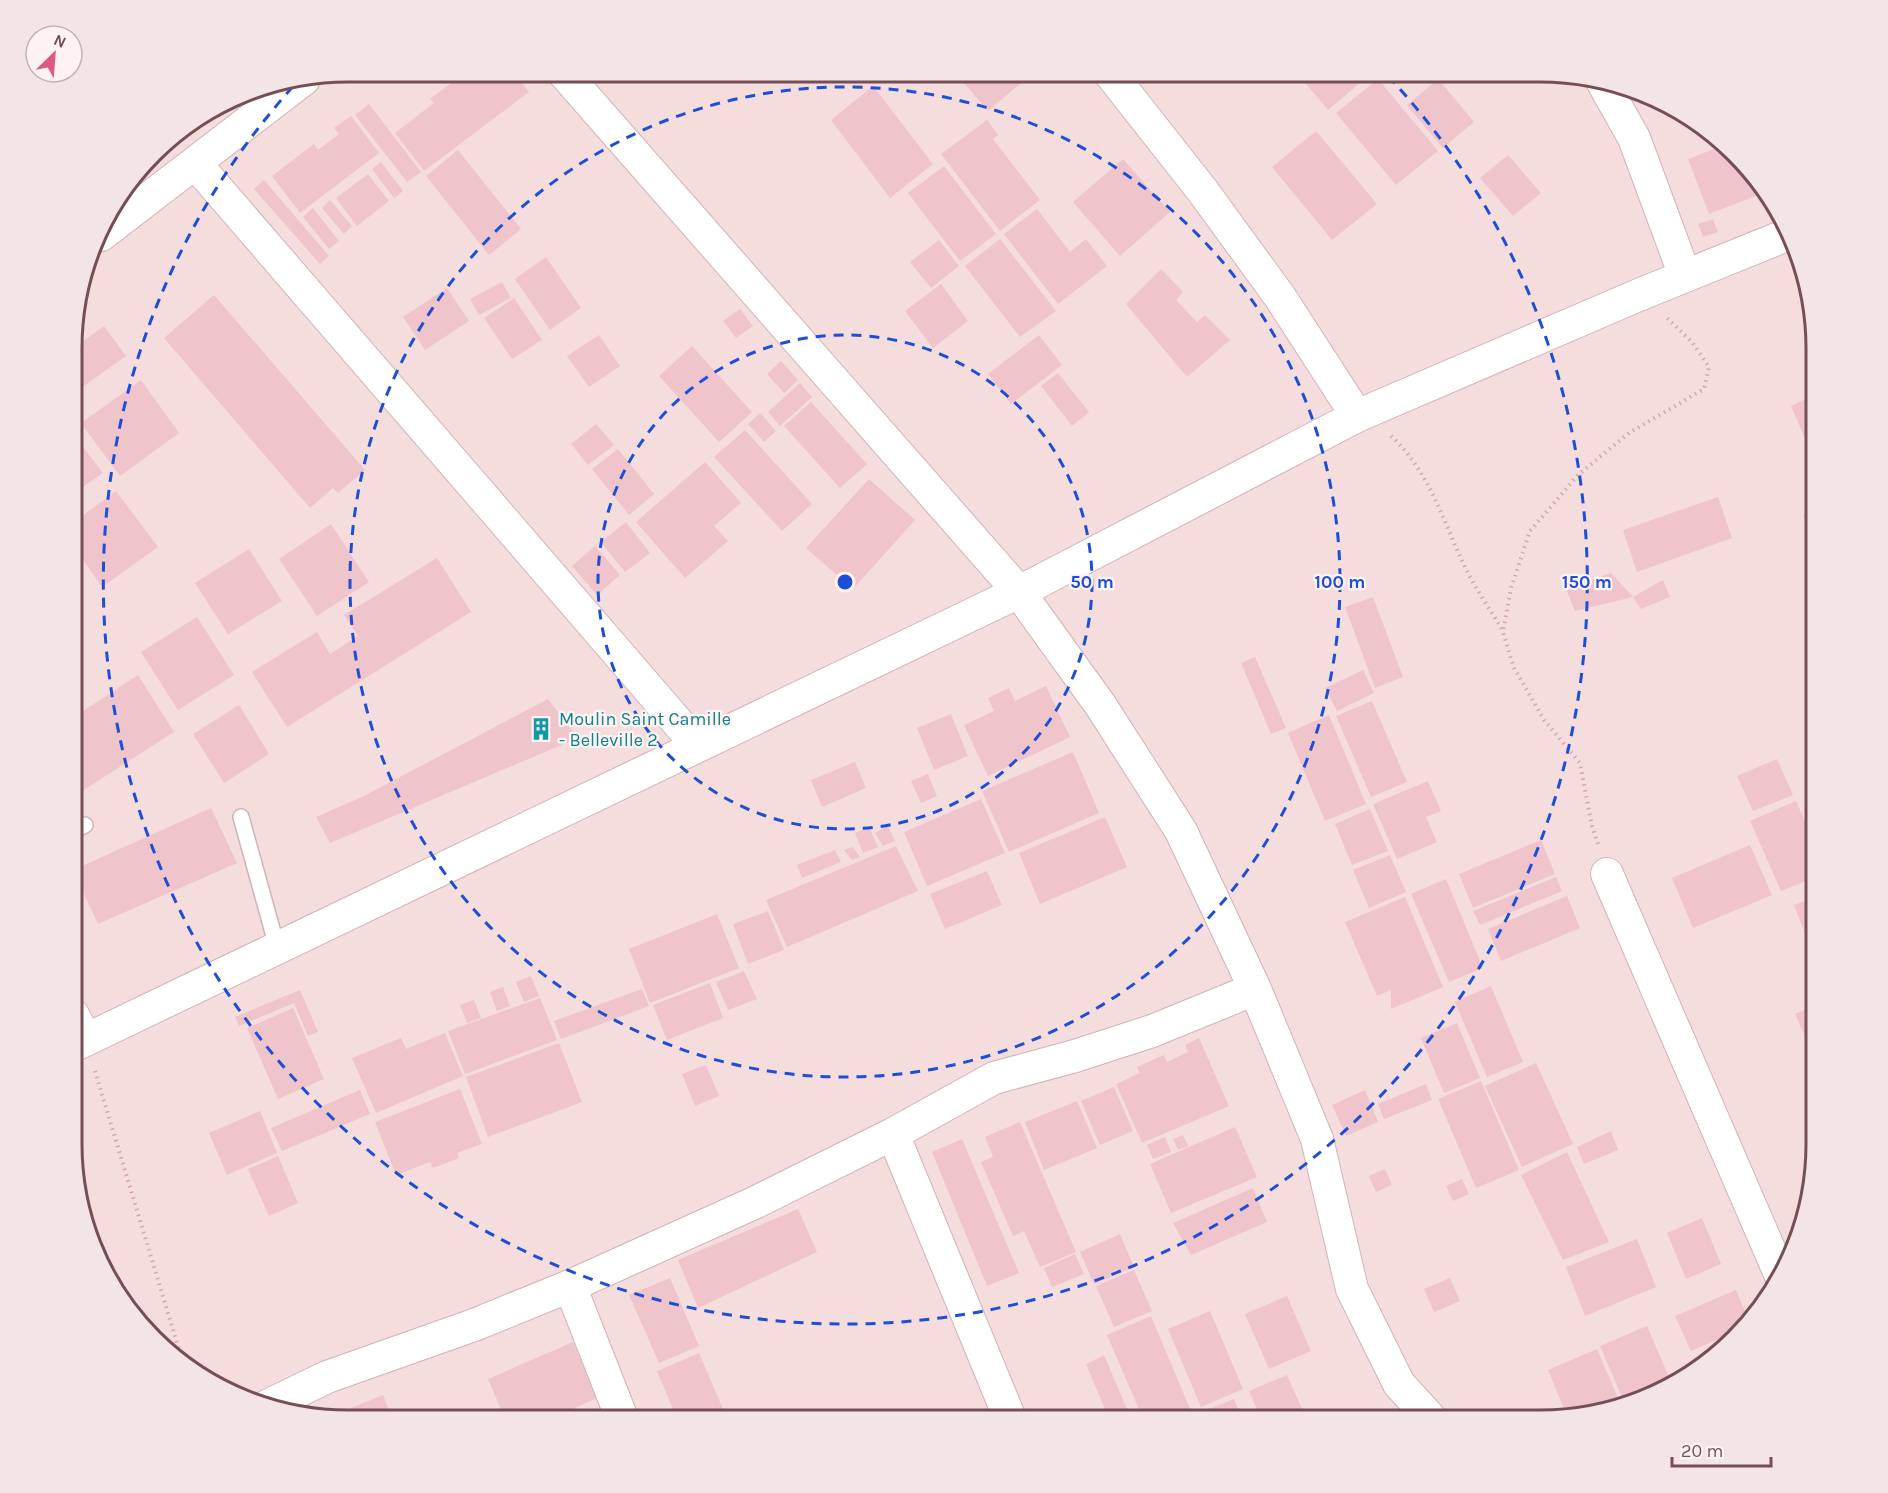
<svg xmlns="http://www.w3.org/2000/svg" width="1888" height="1493" font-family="Karla,sans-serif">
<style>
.residential{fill:#f5dddd}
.building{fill:#efc4ca}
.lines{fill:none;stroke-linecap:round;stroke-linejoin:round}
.service-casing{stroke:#d0b3b6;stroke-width:18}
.minor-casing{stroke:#d0b3b6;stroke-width:34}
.path{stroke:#d5a7ae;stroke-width:4;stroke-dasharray:1.5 4.5;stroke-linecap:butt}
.service{stroke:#fff;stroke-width:15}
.minor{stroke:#fff;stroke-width:32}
.ring{fill:none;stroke:#1d4ed8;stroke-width:3;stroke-dasharray:10 8}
.labels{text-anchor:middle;stroke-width:4.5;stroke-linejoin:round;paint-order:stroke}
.culture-label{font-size:18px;fill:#0d838f;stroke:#fef2f2;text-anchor:start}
.rim{fill:none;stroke:#764f56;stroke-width:3}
.centre{fill:#1d4ed8;stroke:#fef2f2;stroke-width:3}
.ring-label{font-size:18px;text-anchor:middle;font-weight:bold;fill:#1d4ed8;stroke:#fef2f2;stroke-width:4.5;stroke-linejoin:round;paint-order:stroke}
</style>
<rect width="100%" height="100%" fill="#fceceb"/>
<path class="residential" d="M 348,72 L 1558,73 L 1646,93 L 1722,141 L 1795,242 L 1816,348 L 1815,1163 L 1795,1251 L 1747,1327 L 1646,1400 L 1540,1421 L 330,1420 L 242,1400 L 166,1352 L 101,1267 L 73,1163 L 74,312 L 109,210 L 166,140 L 259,87 Z"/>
<path class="building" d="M 466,72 L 513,72 L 529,92 L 424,171 L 395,133 L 434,103 L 430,99 Z
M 962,72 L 1034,72 L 988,111 L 958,76 Z
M 1296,72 L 1367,72 L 1369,75 L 1328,110 Z
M 1378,79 L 1438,151 L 1396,185 L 1336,113 Z
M 1438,79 L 1474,122 L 1443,148 L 1407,105 Z
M 873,86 L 933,164 L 890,198 L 831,120 Z
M 369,104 L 421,172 L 407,182 L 355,115 Z
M 351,116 L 379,153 L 300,213 L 272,176 L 314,144 L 318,150 L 339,134 L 334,128 Z
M 987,120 L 998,135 L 993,139 L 1040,200 L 1000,231 L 941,154 Z
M 1316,131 L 1377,204 L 1332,240 L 1272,167 Z
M 1725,145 L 1761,194 L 1709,214 L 1688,159 Z
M 458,150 L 521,229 L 489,255 L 426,176 Z
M 1508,155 L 1541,193 L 1513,216 L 1480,178 Z
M 1123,159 L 1170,212 L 1120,256 L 1073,202 Z
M 381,162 L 403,191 L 394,198 L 372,169 Z
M 944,166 L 996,234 L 960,261 L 908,193 Z
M 368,174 L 389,201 L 357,226 L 336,198 Z
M 264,180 L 329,256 L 320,264 L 254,189 Z
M 330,200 L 352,226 L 344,234 L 322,208 Z
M 313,208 L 339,241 L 329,249 L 303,217 Z
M 1037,209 L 1070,252 L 1086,239 L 1107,266 L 1058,304 L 1004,234 Z
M 1713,219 L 1718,232 L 1703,237 L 1698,224 Z
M 1000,239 L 1056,311 L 1020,337 L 965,266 Z
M 939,240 L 959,266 L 931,288 L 910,262 Z
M 546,257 L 581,308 L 550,330 L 515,279 Z
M 1161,269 L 1183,292 L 1176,300 L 1197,322 L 1205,315 L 1230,340 L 1187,377 L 1126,304 Z
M 502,282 L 511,298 L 479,315 L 470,299 Z
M 941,284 L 968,321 L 933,348 L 905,311 Z
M 447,288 L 469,321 L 425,350 L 403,317 Z
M 214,295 L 365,470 L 338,493 L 333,488 L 310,508 L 164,338 Z
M 514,298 L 542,340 L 512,359 L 484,318 Z
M 740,309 L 753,326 L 736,338 L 723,321 Z
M 104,326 L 126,356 L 74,393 L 74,348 Z
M 599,335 L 620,366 L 589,387 L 567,356 Z
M 1039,335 L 1062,365 L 1011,404 L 988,374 Z
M 692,346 L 752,412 L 719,442 L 659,376 Z
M 781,361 L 798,380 L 784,393 L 767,374 Z
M 1058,373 L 1089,412 L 1072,426 L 1041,386 Z
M 141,380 L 179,433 L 120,476 L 81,423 Z
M 800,383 L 812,397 L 780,426 L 768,412 Z
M 1810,397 L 1816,410 L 1816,436 L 1806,441 L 1791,406 Z
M 811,402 L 867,464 L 840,488 L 784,426 Z
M 760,413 L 776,431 L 764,442 L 748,424 Z
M 596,424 L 614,445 L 588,465 L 571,444 Z
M 745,430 L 812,504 L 782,531 L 714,457 Z
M 74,435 L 103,473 L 74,493 Z
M 1816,443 L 1816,471 L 1806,447 Z
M 618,449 L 654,494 L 629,515 L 592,469 Z
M 705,462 L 741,503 L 714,526 L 728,541 L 685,578 L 636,522 Z
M 869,479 L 915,520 L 853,589 L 806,548 Z
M 116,491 L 158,547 L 102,587 L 74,547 L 74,522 Z
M 1718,497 L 1732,538 L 1637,572 L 1623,530 Z
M 1816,510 L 1816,544 L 1803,515 Z
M 626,522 L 650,553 L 625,572 L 601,542 Z
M 331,524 L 369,582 L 317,616 L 279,559 Z
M 595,546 L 620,575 L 597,595 L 572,566 Z
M 249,549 L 282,601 L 228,634 L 195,583 Z
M 437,558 L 471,612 L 287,727 L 252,672 L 317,632 L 330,654 L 358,636 L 344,615 Z
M 1611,573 L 1633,597 L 1575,611 L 1566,589 Z
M 1663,580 L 1670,597 L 1641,609 L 1633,597 Z
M 1373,597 L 1403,677 L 1375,688 L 1345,607 Z
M 197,617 L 234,675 L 178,710 L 141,652 Z
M 1255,657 L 1286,728 L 1271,734 L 1241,663 Z
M 1363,670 L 1374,693 L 1337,711 L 1325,688 Z
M 138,675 L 174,732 L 73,797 L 74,717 Z
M 1046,686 L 1070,737 L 988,776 L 964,725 L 994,711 L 988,698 L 1009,688 L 1015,701 Z
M 548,699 L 578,738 L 330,843 L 316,817 L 364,796 Z
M 1372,701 L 1407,782 L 1371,797 L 1336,716 Z
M 239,705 L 269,754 L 224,783 L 193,734 Z
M 951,714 L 968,756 L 934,770 L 917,728 Z
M 1329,715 L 1366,804 L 1325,821 L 1288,733 Z
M 1073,752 L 1099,813 L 1009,852 L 982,791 Z
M 1777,759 L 1793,795 L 1753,811 L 1737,776 Z
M 855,762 L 866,788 L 822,807 L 811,780 Z
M 928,774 L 937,796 L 921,803 L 911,781 Z
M 1428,781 L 1441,811 L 1426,817 L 1437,842 L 1397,859 L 1373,804 Z
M 981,799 L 1005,853 L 927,886 L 904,832 Z
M 1796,801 L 1816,846 L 1816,877 L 1781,891 L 1750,821 Z
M 211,808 L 237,863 L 98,924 L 73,870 Z
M 1370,809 L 1388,851 L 1352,865 L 1335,824 Z
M 1105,817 L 1127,867 L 1040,904 L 1019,853 Z
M 888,826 L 895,841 L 883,846 L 875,833 Z
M 869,827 L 878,847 L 863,853 L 855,833 Z
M 1541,840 L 1555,874 L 1473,908 L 1459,874 Z
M 1750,845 L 1772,895 L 1693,928 L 1672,878 Z
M 896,846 L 918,891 L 787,947 L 766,900 Z
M 853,847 L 860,857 L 852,860 L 844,850 Z
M 835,850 L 841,862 L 802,878 L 797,865 Z
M 1390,855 L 1406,892 L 1369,908 L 1353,870 Z
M 987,871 L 1002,905 L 945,929 L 930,894 Z
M 1556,877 L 1562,891 L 1480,925 L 1473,911 Z
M 1446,879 L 1483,968 L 1449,982 L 1411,894 Z
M 1567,896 L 1580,928 L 1501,961 L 1488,929 Z
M 1405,897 L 1443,987 L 1391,1009 L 1391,990 L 1377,996 L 1345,922 Z
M 1816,897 L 1816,959 L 1815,959 L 1794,905 Z
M 768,911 L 784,950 L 748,964 L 733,924 Z
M 717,914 L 739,968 L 650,1003 L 629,949 Z
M 744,971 L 757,999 L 728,1010 L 716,982 Z
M 531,976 L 539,996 L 524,1002 L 516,982 Z
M 710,983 L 723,1018 L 667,1040 L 653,1005 Z
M 1491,986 L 1523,1062 L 1487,1077 L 1455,1002 Z
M 503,987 L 510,1006 L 497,1011 L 490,992 Z
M 642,989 L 649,1006 L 561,1039 L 554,1021 Z
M 300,990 L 318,1032 L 308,1036 L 294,1003 L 239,1026 L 235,1017 Z
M 1816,991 L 1815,1020 L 1805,995 Z
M 540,998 L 557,1040 L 465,1074 L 448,1031 Z
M 474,1000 L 481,1018 L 467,1023 L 460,1005 Z
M 293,1008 L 324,1079 L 278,1099 L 247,1028 Z
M 1809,1008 L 1815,1022 L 1815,1059 L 1795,1014 Z
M 1457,1023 L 1480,1078 L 1444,1093 L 1421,1038 Z
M 445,1033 L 463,1076 L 376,1113 L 352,1058 L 401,1038 L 406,1049 Z
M 1199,1038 L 1229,1106 L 1142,1143 L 1116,1084 L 1140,1073 L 1137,1067 L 1164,1055 L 1167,1062 L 1188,1052 L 1185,1045 Z
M 559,1043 L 582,1102 L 488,1137 L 466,1077 Z
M 1536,1063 L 1573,1144 L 1522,1167 L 1485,1086 Z
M 706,1065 L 719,1096 L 695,1106 L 682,1074 Z
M 1481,1081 L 1519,1170 L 1476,1188 L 1438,1099 Z
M 1426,1084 L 1432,1100 L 1384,1119 L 1378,1104 Z
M 1114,1087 L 1133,1131 L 1100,1145 L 1081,1101 Z
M 460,1089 L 482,1144 L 457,1153 L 459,1158 L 433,1168 L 430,1162 L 396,1175 L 375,1122 Z
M 360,1090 L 370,1114 L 282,1151 L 271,1128 Z
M 1365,1090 L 1378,1122 L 1346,1136 L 1332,1105 Z
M 1077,1101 L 1097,1148 L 1044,1170 L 1025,1122 Z
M 260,1111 L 277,1153 L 227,1175 L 209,1133 Z
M 1020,1122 L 1076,1252 L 1040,1267 L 1024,1231 L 1013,1236 L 981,1162 L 993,1157 L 985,1137 Z
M 1235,1127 L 1257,1177 L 1171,1213 L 1150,1164 Z
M 1611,1131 L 1618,1150 L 1584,1164 L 1577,1147 Z
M 1183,1135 L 1188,1146 L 1178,1150 L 1173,1139 Z
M 1165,1137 L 1171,1152 L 1153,1159 L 1147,1145 Z
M 962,1139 L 1019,1273 L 987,1286 L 932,1152 Z
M 1567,1152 L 1609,1242 L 1563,1260 L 1521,1175 Z
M 278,1156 L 298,1203 L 269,1216 L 248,1169 Z
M 1385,1169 L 1392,1185 L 1376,1192 L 1369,1176 Z
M 1462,1179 L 1469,1194 L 1453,1201 L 1446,1186 Z
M 79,1186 L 98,1230 L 91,1233 Z
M 1253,1188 L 1267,1222 L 1191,1255 L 1173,1223 Z
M 798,1209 L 817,1252 L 698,1308 L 678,1260 Z
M 1702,1218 L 1721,1264 L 1686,1279 L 1667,1233 Z
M 1120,1234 L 1134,1267 L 1094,1284 L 1080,1252 Z
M 1637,1239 L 1656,1287 L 1585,1316 L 1566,1267 Z
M 1075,1254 L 1084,1274 L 1052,1287 L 1044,1268 Z
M 1134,1270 L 1152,1311 L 1114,1327 L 1096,1286 Z
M 670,1278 L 699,1346 L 659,1363 L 629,1295 Z
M 1450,1278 L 1460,1301 L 1434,1312 L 1424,1289 Z
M 1736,1290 L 1750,1323 L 1747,1327 L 1691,1351 L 1675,1316 Z
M 1287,1296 L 1311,1351 L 1269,1369 L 1245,1314 Z
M 1210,1311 L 1243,1389 L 1201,1407 L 1168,1329 Z
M 1151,1316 L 1190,1409 L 1162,1421 L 1144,1421 L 1107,1335 Z
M 1647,1326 L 1671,1382 L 1646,1400 L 1625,1404 L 1600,1346 Z
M 573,1342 L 597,1398 L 546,1421 L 506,1421 L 488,1379 Z
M 1597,1349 L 1621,1405 L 1567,1416 L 1548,1370 Z
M 1715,1349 L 1715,1350 L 1696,1364 L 1694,1358 Z
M 699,1353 L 728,1421 L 678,1421 L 657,1371 Z
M 1104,1355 L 1130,1416 L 1118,1421 L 1110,1421 L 1086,1364 Z
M 1287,1375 L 1302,1409 L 1274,1421 L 1262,1421 L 1249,1391 Z
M 383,1395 L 393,1420 L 324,1419 Z
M 1234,1399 L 1243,1421 L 1205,1421 L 1201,1412 Z
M 1355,1413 L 1357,1421 L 1333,1421 Z"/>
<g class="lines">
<g class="service-casing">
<path id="service" d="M 241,817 L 277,947
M 73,831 L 85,825"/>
</g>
<g class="minor-casing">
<path id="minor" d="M 563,72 L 1019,592 L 1101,706 L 1181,831 L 1255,989 L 1317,1139 L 1352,1289 L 1399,1384 L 1433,1421
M 1109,72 L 1202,190 L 1280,297 L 1357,416
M 1603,83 L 1634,138 L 1685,276
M 195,163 L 698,746
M 101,235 L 304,79
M 1607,874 L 1780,1274
M 73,1015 L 86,1040
M 73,1046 L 1019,592 L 1357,416 L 1641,294 L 1789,234
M 893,1134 L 1011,1421
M 570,1286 L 623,1421
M 267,1406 L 327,1377 L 474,1325 L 570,1286 L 754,1203 L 893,1134 L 994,1078 L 1075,1056 L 1152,1031 L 1255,989"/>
</g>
<path class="path" d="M 1391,436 C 1429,471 1442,518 1463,563 C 1474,587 1490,609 1503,631
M 1598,844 L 1592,826 L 1580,763 L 1544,720 L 1513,666 L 1503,632 L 1511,588 L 1530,531 L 1578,475 L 1629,433 L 1704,389 L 1709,367 L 1692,342 L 1667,318
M 95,1071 L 183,1363"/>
<use href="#service" class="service"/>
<use href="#minor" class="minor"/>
</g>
<g class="ring">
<circle cx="845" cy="582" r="247"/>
<circle cx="845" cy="582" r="495"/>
<path d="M1388 76A742 742 0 1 1 298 81"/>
</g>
<defs>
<g id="building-bare" transform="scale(1.8)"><path d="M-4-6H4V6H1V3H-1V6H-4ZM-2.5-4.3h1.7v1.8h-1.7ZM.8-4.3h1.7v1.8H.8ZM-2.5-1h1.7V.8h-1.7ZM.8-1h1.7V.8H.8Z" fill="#0f9aa8" stroke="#fef2f2" stroke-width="2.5" paint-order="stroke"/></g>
</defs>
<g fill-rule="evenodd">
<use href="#building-bare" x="541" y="729"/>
</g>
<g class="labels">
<g class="culture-label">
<text x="559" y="725">Moulin Saint Camille<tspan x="559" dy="21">- Belleville 2</tspan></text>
</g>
</g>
<path d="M0 0H1888V1493H0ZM348 82H1540A266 266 0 0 1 1806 348V1144A266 266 0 0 1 1540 1410H348A266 266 0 0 1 82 1144V348A266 266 0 0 1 348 82Z" fill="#f3e5e6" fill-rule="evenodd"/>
<path class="rim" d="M348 82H1540A266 266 0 0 1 1806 348V1144A266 266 0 0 1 1540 1410H348A266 266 0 0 1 82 1144V348A266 266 0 0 1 348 82Z"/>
<circle cx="845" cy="582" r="9" class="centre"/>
<g class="ring-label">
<text x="1092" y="588">50 m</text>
<text x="1340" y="588">100 m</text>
<text x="1587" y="588">150 m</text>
</g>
<g transform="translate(54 54) rotate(25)"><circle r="28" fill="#fef2f2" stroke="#c8b1b4" stroke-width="1.5"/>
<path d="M0-4.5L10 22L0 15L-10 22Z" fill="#dd5982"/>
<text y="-9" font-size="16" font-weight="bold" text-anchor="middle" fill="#764f56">N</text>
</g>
<path d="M1672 1457v9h99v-9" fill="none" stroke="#764f56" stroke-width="3"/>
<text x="1681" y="1457" font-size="18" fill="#764f56" stroke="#fef2f2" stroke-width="4.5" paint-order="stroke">20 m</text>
</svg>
